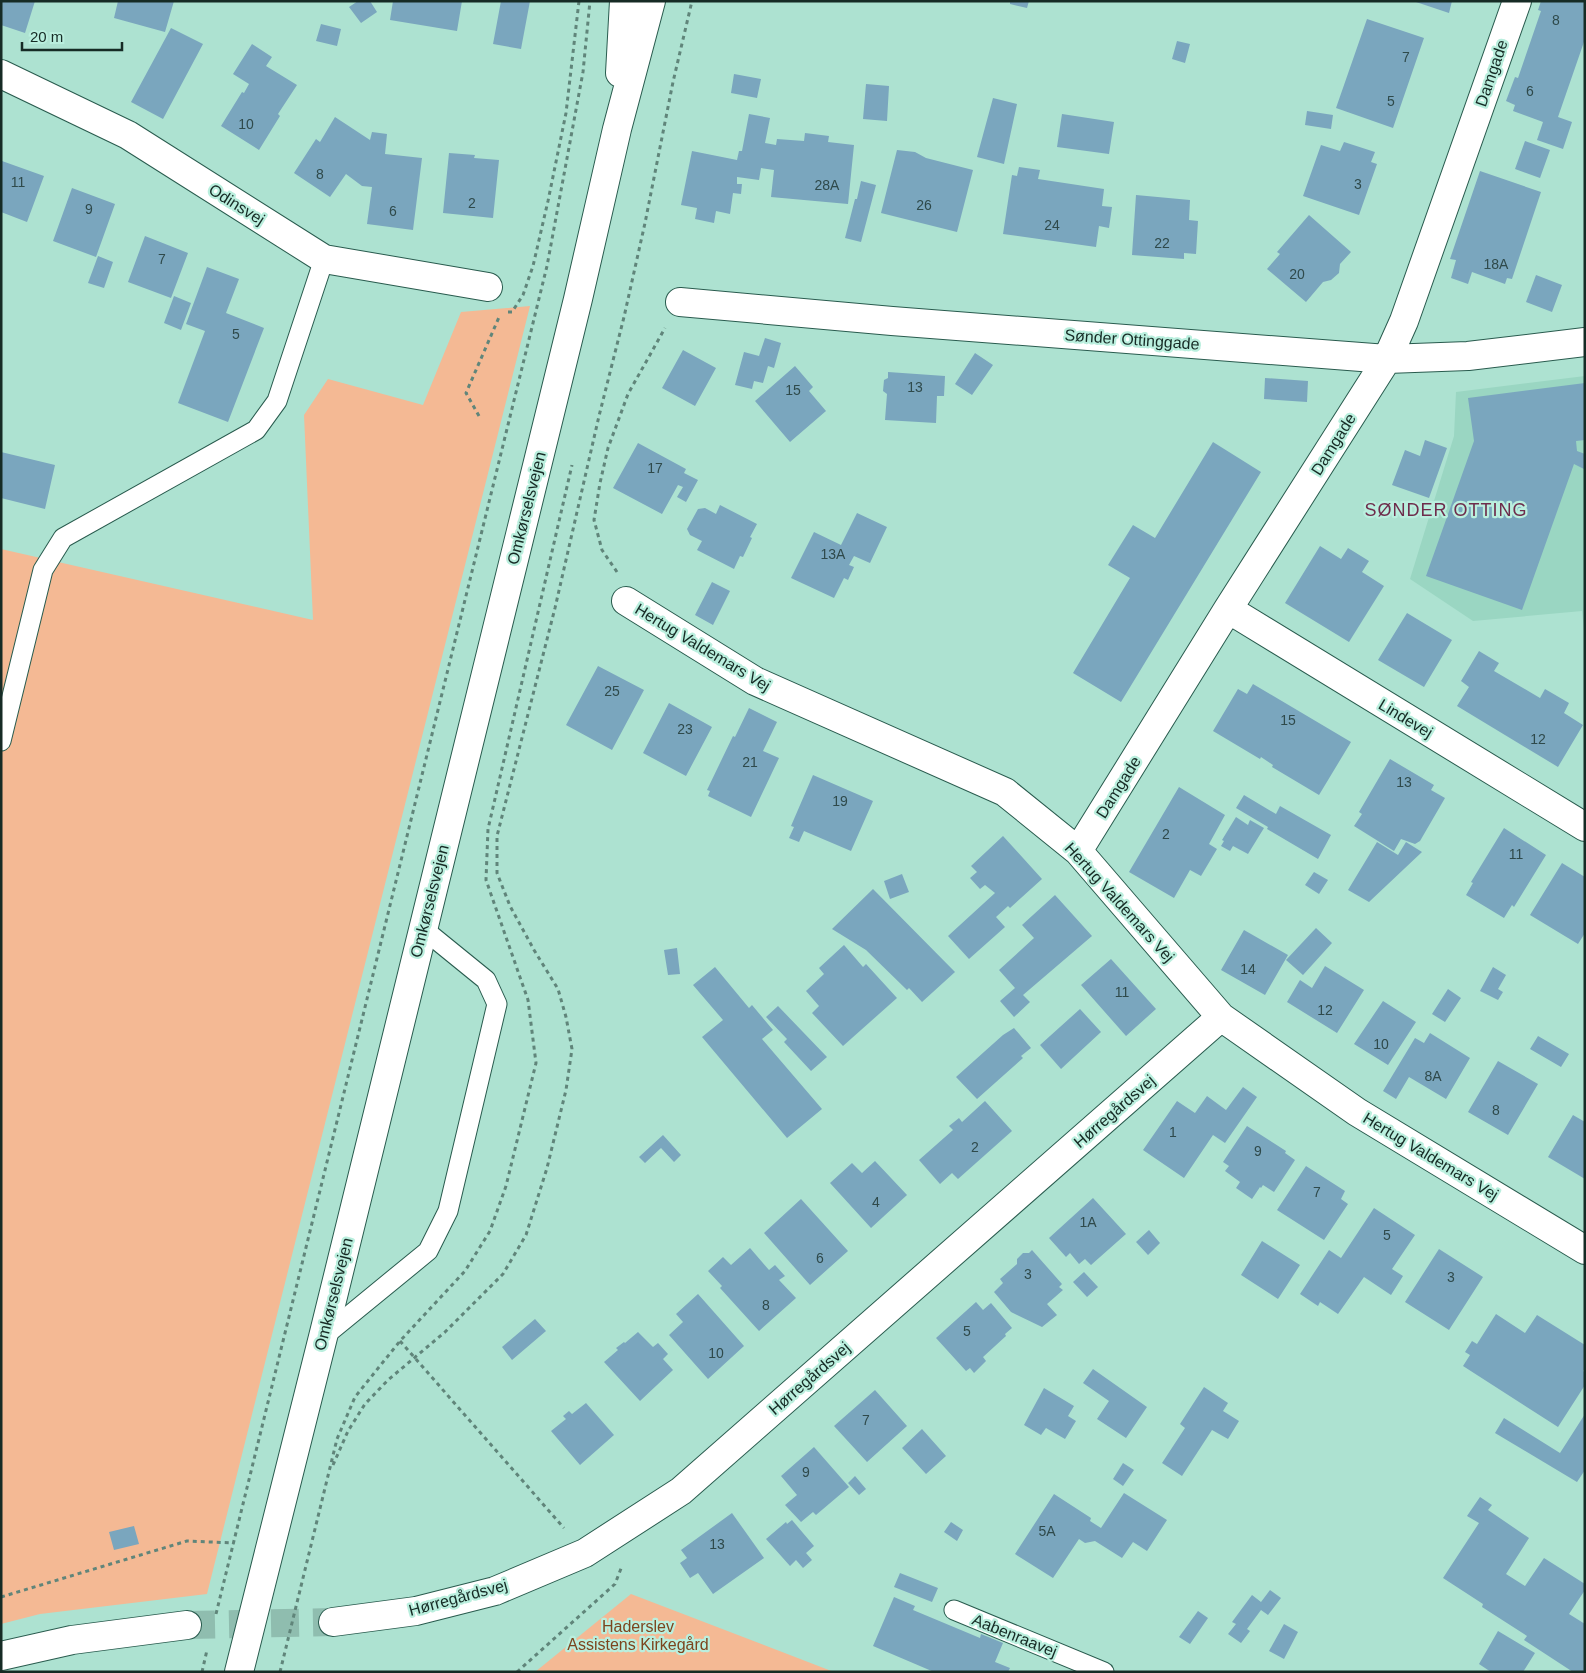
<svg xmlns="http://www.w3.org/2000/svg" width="1586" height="1673" font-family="Helvetica,sans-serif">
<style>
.built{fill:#9ad6c2}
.green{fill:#f4b994}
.building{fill:#7aa6be}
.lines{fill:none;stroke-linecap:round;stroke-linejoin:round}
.minor-tunnel{stroke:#8fbdaf;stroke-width:28;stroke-dasharray:28 14;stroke-linecap:butt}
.service-casing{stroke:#295b4e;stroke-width:21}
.minor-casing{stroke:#295b4e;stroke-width:30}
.secondary-casing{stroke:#295b4e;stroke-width:30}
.path{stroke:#60857a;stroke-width:3;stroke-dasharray:4 4;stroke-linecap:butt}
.service{stroke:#fff;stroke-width:19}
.minor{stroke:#fff;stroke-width:28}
.secondary{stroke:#fff;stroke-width:28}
.labels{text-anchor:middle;stroke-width:4.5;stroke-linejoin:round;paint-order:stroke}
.number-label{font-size:14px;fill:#2f4a4b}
.street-label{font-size:16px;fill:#162b25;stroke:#baefde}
.park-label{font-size:16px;fill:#7c451e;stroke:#baefde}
.neighbourhood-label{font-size:18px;letter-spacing:1px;fill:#6e2d4c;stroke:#baefde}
</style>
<rect width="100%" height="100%" fill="#ade2d1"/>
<path class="built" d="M 1585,376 L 1585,639 L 1582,611 L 1473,621 L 1410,579 L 1454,436 L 1456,392 Z"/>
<path class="green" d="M 530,306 L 207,1594 L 40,1614 L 1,1624 L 1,549 L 313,620 L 304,415 L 328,379 L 423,405 L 461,312 Z
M 631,1594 L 834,1672 L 535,1672 Z"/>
<path class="building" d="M 1,1 L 35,1 L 25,33 L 1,25 Z
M 118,1 L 174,1 L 165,32 L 114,18 Z
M 358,1 L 370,1 L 377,12 L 361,23 L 349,7 Z
M 393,1 L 462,1 L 457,31 L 390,20 Z
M 501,1 L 530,1 L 521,49 L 493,44 Z
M 1010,1 L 1029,1 L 1027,8 L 1010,4 Z
M 1413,1 L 1452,1 L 1449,13 Z
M 1541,1 L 1585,1 L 1585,39 L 1558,117 L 1572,122 L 1563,149 L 1537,140 L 1543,122 L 1513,111 L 1515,105 L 1506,101 L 1515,77 L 1518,78 L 1541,11 L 1538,10 Z
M 1367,19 L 1424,38 L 1393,128 L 1336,108 Z
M 321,24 L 341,29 L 337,46 L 316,41 Z
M 171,28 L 203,44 L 163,119 L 131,102 Z
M 1177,41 L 1190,44 L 1185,63 L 1172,59 Z
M 252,44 L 272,57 L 266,66 L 297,85 L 278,114 L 280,116 L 259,150 L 221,126 L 242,92 L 244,93 L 249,84 L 233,74 Z
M 734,74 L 761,79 L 757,98 L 731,93 Z
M 866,84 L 889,86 L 887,121 L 863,119 Z
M 993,98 L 1017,104 L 1004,164 L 977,157 Z
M 1307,111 L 1333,115 L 1331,129 L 1305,125 Z
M 749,114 L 770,118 L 765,143 L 776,145 L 777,139 L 804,141 L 805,133 L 829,136 L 828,142 L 854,145 L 848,204 L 771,197 L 774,170 L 761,168 L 759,180 L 737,177 L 737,184 L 742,184 L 741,194 L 733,193 L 730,214 L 716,211 L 714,223 L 695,219 L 697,208 L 681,205 L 692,151 L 737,160 L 739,151 L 742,151 Z
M 1062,114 L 1114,122 L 1109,154 L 1057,147 Z
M 335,117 L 370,140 L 372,132 L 387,134 L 385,154 L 422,158 L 413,230 L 367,224 L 372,187 L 362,186 L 346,174 L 330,197 L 294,173 L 316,139 L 320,142 Z
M 1525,141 L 1550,150 L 1540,178 L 1515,169 Z
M 1344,142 L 1375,152 L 1371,162 L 1377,164 L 1359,215 L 1303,196 L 1321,145 L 1340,151 Z
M 897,150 L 915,152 L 926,158 L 973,170 L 957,232 L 881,213 Z
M 449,153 L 475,155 L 474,158 L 499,160 L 493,218 L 443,213 Z
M 2,161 L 44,176 L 27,222 L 1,212 Z
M 1019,167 L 1040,170 L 1038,179 L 1104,189 L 1102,206 L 1112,207 L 1109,228 L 1099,226 L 1096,247 L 1003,234 L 1012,175 L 1017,176 Z
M 1480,171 L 1541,192 L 1512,279 L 1507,278 L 1505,284 L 1472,272 L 1468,284 L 1451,278 L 1456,260 L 1450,259 Z
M 861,181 L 876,185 L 861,242 L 845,238 L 855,199 L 857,199 Z
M 72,188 L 115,204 L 96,257 L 53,241 Z
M 1136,195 L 1190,200 L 1189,220 L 1198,221 L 1196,254 L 1184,253 L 1184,259 L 1132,255 Z
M 1309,215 L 1351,252 L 1340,264 L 1339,273 L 1331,280 L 1323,282 L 1306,302 L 1267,269 L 1280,254 L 1277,252 Z
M 145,236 L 188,253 L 171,298 L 128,282 Z
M 98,256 L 113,262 L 104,288 L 88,283 Z
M 207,267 L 239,279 L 226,313 L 264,328 L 228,422 L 178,403 L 205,331 L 186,324 Z
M 1536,275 L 1562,285 L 1552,312 L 1526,302 Z
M 174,296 L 191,303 L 181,330 L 164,323 Z
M 765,338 L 781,343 L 774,368 L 768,366 L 763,383 L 754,381 L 752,389 L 735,385 L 744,352 L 759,356 Z
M 683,350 L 716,368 L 695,406 L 662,388 Z
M 975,353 L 993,365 L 972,395 L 955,384 Z
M 795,366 L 813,387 L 809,391 L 826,411 L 790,442 L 755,401 Z
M 888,372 L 945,376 L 944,396 L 937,396 L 936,423 L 885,420 L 887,394 L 883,391 L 884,380 L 888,378 Z
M 1265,378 L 1308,381 L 1307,402 L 1264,399 Z
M 1585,383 L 1585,440 L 1576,441 L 1577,451 L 1585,454 L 1585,467 L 1584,469 L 1574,464 L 1522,610 L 1426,576 L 1474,441 L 1468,398 Z
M 1425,440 L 1447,448 L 1429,498 L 1392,485 L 1405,450 L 1420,456 Z
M 1213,442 L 1261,472 L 1121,702 L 1073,673 L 1130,578 L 1108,565 L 1133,525 L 1155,538 Z
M 638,443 L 686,469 L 684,473 L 698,480 L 686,502 L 677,497 L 683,487 L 678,485 L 662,514 L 613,488 Z
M 1,452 L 55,465 L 45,509 L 1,498 Z
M 720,505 L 757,524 L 750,537 L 752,538 L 743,557 L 740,556 L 734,569 L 697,550 L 702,541 L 690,535 L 687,529 L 698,509 L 705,508 L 716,514 Z
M 857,513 L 887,527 L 870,563 L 854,556 L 849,565 L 854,567 L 848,580 L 844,578 L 834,598 L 791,578 L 814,532 L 841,545 Z
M 1320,546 L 1341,559 L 1348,548 L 1369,561 L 1362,572 L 1384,586 L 1349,642 L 1285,603 Z
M 712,582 L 730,591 L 713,625 L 695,615 Z
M 1407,613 L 1452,640 L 1424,687 L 1378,660 Z
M 1479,651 L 1499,663 L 1494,671 L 1540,698 L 1545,689 L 1569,703 L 1564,713 L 1583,725 L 1558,767 L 1457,706 L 1469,687 L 1461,681 Z
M 598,666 L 644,690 L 612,750 L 566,725 Z
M 1253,684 L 1351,742 L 1319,795 L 1272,767 L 1273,765 L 1261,757 L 1260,759 L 1213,731 L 1238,689 L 1247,694 Z
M 669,703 L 712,727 L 686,776 L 643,753 Z
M 749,708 L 777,722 L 763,751 L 779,758 L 751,817 L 708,796 L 710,791 L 707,790 L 733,736 L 735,737 Z
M 1390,759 L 1434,785 L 1431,790 L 1445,798 L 1420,841 L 1415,844 L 1401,839 L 1394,851 L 1354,826 L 1362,814 L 1359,812 Z
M 813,775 L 873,801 L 851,851 L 804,831 L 799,842 L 789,838 L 794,827 L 791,826 Z
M 1179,787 L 1225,815 L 1209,844 L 1217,849 L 1201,876 L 1190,870 L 1174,898 L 1129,872 Z
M 1244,795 L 1276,814 L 1280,806 L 1331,835 L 1318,859 L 1267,829 L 1268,827 L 1236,808 Z
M 1236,817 L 1248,825 L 1250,820 L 1264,828 L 1248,854 L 1233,846 L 1230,851 L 1221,846 L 1224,841 L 1222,840 Z
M 1504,828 L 1546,855 L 1514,907 L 1512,905 L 1504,918 L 1466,895 L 1473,883 L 1471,882 Z
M 1003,836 L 1042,879 L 1010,908 L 1008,906 L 996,917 L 1005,927 L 969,959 L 948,936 L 995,893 L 985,885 L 980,889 L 970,878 L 977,872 L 971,866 Z
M 1377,842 L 1398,855 L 1406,842 L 1422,852 L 1369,902 L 1348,890 Z
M 1562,863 L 1585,877 L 1585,933 L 1578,944 L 1530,915 Z
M 1314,872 L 1328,880 L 1319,894 L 1305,885 Z
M 902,874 L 909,892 L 890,899 L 884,881 Z
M 873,889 L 955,972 L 922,1002 L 909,988 L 907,990 L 866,950 L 832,929 Z
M 1055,895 L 1092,936 L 1023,995 L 1030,1002 L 1014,1017 L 1000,1001 L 1015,988 L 999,970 L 1034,938 L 1022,925 Z
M 1316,928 L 1332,943 L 1303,975 L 1286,960 Z
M 1244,930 L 1288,955 L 1265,995 L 1221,970 Z
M 844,945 L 863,967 L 866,964 L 897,998 L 843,1046 L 812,1013 L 819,1006 L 806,991 L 824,974 L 819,968 Z
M 677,948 L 680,974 L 668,975 L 664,950 Z
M 1111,959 L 1156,1009 L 1126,1036 L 1081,985 Z
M 1325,966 L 1364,990 L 1337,1033 L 1287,1002 L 1300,980 L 1312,988 Z
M 715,967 L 749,1008 L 752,1005 L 773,1030 L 762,1039 L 822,1109 L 787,1138 L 702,1037 L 723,1020 L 693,985 Z
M 1493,967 L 1506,975 L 1498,989 L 1503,992 L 1498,1000 L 1480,991 Z
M 1448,989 L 1461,998 L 1445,1022 L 1432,1014 Z
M 1383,1001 L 1416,1022 L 1388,1065 L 1354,1044 Z
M 778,1006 L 827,1057 L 811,1071 L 784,1042 L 787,1039 L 766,1017 Z
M 1080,1009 L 1101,1032 L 1061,1069 L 1040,1045 Z
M 1014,1028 L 1031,1048 L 1021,1056 L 1023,1058 L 977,1099 L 956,1077 L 1003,1035 Z
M 1430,1033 L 1470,1058 L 1446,1099 L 1409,1077 L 1396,1099 L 1383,1091 L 1415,1038 L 1424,1043 Z
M 1538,1036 L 1569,1054 L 1561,1067 L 1530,1049 Z
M 1498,1061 L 1538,1084 L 1508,1135 L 1468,1112 Z
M 1243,1087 L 1257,1097 L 1225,1143 L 1213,1135 L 1184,1178 L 1143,1150 L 1177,1101 L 1195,1113 L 1207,1096 L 1226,1110 Z
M 985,1101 L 1012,1131 L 958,1179 L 952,1173 L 940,1184 L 919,1160 L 953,1130 L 949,1126 L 959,1118 L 962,1122 Z
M 1573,1115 L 1585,1122 L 1585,1179 L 1548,1157 Z
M 1247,1126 L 1286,1151 L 1285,1153 L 1295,1160 L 1274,1192 L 1263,1185 L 1261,1188 L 1260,1187 L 1252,1199 L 1236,1188 L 1240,1182 L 1225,1171 L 1229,1166 L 1223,1162 Z
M 663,1135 L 681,1155 L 674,1162 L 661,1148 L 645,1163 L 639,1157 Z
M 875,1161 L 907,1195 L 871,1228 L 830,1183 L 852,1163 L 862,1173 Z
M 1306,1166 L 1345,1191 L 1341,1199 L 1348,1204 L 1324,1240 L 1277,1210 Z
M 1093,1198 L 1126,1234 L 1091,1265 L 1085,1259 L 1079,1264 L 1070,1253 L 1066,1257 L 1049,1238 Z
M 801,1199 L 848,1251 L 810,1285 L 764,1233 Z
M 1374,1208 L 1415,1235 L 1392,1269 L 1403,1276 L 1391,1295 L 1364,1277 L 1338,1314 L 1320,1302 L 1318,1306 L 1300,1294 L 1329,1250 L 1341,1258 Z
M 1149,1230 L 1160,1243 L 1148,1255 L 1136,1242 Z
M 1262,1241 L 1300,1265 L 1278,1299 L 1241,1275 Z
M 750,1248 L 769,1270 L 775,1265 L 785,1276 L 779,1280 L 796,1298 L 759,1331 L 720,1288 L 722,1286 L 708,1271 L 723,1257 L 731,1265 Z
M 1439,1249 L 1483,1277 L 1449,1330 L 1405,1302 Z
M 1032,1250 L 1062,1284 L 1059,1287 L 1063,1290 L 1047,1304 L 1057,1315 L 1042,1327 L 1011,1312 L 994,1292 L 1003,1283 L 1000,1279 L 1017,1264 L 1017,1259 L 1023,1253 L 1029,1253 Z
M 1084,1272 L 1098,1287 L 1087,1297 L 1073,1282 Z
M 698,1294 L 744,1346 L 708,1379 L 669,1335 L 683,1322 L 676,1314 Z
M 976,1302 L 983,1310 L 991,1303 L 1012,1328 L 1005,1334 L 1006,1336 L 983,1357 L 986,1361 L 974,1373 L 970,1368 L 966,1371 L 936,1338 Z
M 1496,1314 L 1525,1333 L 1537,1315 L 1585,1345 L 1585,1369 L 1583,1371 L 1585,1372 L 1585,1385 L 1558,1427 L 1463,1366 L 1470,1355 L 1465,1352 L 1472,1341 L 1477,1344 Z
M 535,1319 L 546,1331 L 512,1360 L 502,1347 Z
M 638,1332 L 653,1347 L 658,1343 L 668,1354 L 663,1359 L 673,1370 L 640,1401 L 604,1362 L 618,1350 L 616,1348 L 624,1342 L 625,1343 Z
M 1093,1369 L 1147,1407 L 1126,1438 L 1097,1419 L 1109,1401 L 1083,1383 Z
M 1204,1387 L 1228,1403 L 1223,1411 L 1239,1421 L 1228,1439 L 1212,1430 L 1182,1476 L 1162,1463 L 1185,1428 L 1180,1424 Z
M 1044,1388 L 1074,1406 L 1068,1416 L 1076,1421 L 1065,1439 L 1046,1428 L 1041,1435 L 1024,1425 Z
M 875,1390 L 907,1426 L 867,1462 L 834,1426 Z
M 586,1403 L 614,1435 L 580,1465 L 551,1431 L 566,1419 L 563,1416 L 569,1411 L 572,1414 Z
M 1585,1414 L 1585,1470 L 1577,1482 L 1495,1433 L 1504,1418 L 1560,1453 Z
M 922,1429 L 946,1456 L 926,1474 L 902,1448 Z
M 814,1447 L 849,1487 L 816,1515 L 813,1512 L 801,1522 L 785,1505 L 797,1495 L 781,1476 Z
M 1123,1463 L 1134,1470 L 1123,1486 L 1113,1479 Z
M 855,1476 L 866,1489 L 859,1495 L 848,1483 Z
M 1124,1493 L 1167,1520 L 1147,1551 L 1133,1542 L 1122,1558 L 1095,1541 L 1085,1543 L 1079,1539 L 1053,1578 L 1015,1554 L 1054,1494 L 1091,1518 L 1090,1521 L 1101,1528 Z
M 1480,1497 L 1492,1505 L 1488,1510 L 1529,1538 L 1506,1574 L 1525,1586 L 1544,1558 L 1585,1584 L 1585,1590 L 1569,1614 L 1585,1624 L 1585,1672 L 1573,1672 L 1524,1640 L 1527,1636 L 1482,1607 L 1483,1604 L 1443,1578 L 1479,1523 L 1467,1516 Z
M 732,1513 L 764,1558 L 713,1594 L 698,1573 L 690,1578 L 680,1563 L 687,1558 L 681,1550 Z
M 792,1520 L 814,1546 L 806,1553 L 812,1560 L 803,1568 L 796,1560 L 790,1566 L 766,1539 L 786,1522 L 787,1524 Z
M 951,1522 L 963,1530 L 957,1541 L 944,1532 Z
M 134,1526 L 139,1544 L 114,1550 L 109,1532 Z
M 900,1573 L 938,1588 L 932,1602 L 894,1587 Z
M 1270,1590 L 1281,1598 L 1268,1615 L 1261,1610 L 1247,1629 L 1250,1631 L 1241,1643 L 1228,1634 L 1236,1624 L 1232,1622 L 1252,1595 L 1261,1602 Z
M 894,1597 L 915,1606 L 913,1610 L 980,1638 L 981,1634 L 1003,1643 L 995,1662 L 1010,1668 L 1008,1672 L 934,1672 L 873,1646 Z
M 1198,1611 L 1208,1618 L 1190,1644 L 1179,1637 Z
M 1284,1624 L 1298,1632 L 1284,1659 L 1269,1651 Z
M 1498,1631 L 1535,1653 L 1523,1672 L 1491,1672 L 1479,1664 Z"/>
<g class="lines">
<path class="minor-tunnel" d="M 187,1625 L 333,1622"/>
<g class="service-casing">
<path id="service" d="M 1,741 L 43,570 L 63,538 L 256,430 L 277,401 L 324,259
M 323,1337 L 428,1251 L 448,1211 L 497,1004 L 486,980 L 422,928
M 954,1610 L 1104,1672"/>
</g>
<g class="minor-casing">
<path id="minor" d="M 1,74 L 128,135 L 324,259 L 488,287
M 680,302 L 892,321 L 1387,359 L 1468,356 L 1585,342
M 626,601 L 755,681 L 1005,792 L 1078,851 L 1221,1017 L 1357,1112 L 1585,1250
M 1228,609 L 1585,827
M 1078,851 L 1228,609 L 1387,359 L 1404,321 L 1517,1
M 333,1622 L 416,1611 L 495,1591 L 585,1553 L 681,1491 L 1221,1017
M 1,1656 L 72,1640 L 187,1625"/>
</g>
<g class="secondary-casing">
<path id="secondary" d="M 620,73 L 624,1
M 239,1672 L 323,1337 L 578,299 L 617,129 L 651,1"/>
</g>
<path class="path" d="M 508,312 L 512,312 L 523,295 L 533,266 L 548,201 L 566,113 L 579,1
M 479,416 L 466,393 L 500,315
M 617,572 L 602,550 L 594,520 L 600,483 L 608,448 L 628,394 L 665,328
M 400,1341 L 564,1528
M 333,1465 L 348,1431 L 365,1404 L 388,1380 L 445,1332 L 503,1274 L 526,1235 L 547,1168 L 566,1090 L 572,1049 L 566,1017 L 558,989 L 534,950 L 510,906 L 497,873 L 497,836 L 555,608 L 599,416 L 624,317 L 645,223 L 673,82 L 692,1
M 1,1597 L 187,1541 L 234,1543
M 216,1614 L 547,266 L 583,72 L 590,1
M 202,1672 L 207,1650
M 280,1672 L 337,1439 L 355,1397 L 400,1341 L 465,1271 L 490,1231 L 506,1186 L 536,1063 L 528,1000 L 486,880 L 488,829 L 572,465
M 517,1672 L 615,1584 L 622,1566"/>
<use href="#service" class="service"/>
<use href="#minor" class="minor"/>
<use href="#secondary" class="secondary"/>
</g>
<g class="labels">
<g class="number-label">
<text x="1556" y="25">8</text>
<text x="1406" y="62">7</text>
<text x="1530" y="96">6</text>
<text x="1391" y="106">5</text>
<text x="246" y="129">10</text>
<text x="320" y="179">8</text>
<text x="18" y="187">11</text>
<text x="1358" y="189">3</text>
<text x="827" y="190">28A</text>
<text x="472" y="208">2</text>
<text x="924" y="210">26</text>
<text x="89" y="214">9</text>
<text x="393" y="216">6</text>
<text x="1052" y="230">24</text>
<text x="1162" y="248">22</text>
<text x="162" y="264">7</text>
<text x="1496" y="269">18A</text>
<text x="1297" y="279">20</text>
<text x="236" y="339">5</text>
<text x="915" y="392">13</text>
<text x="793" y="395">15</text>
<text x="655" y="473">17</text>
<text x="833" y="559">13A</text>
<text x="612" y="696">25</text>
<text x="1288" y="725">15</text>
<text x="685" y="734">23</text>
<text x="1538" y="744">12</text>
<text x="750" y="767">21</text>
<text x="1404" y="787">13</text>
<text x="840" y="806">19</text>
<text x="1166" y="839">2</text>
<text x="1516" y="859">11</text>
<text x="1248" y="974">14</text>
<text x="1122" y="997">11</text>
<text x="1325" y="1015">12</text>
<text x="1381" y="1049">10</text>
<text x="1433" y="1081">8A</text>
<text x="1496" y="1115">8</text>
<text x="1173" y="1137">1</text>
<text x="975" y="1152">2</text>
<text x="1258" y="1156">9</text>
<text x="1317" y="1197">7</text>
<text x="876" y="1207">4</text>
<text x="1088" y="1227">1A</text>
<text x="1387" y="1240">5</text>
<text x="820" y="1263">6</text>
<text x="1028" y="1279">3</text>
<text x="1451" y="1282">3</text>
<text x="766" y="1310">8</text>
<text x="967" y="1336">5</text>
<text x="716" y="1358">10</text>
<text x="866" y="1425">7</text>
<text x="806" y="1477">9</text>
<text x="1047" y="1536">5A</text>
<text x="717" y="1549">13</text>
</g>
<g class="street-label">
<text transform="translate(1491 73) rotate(-71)" y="6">Damgade</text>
<text transform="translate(237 204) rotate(32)" y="6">Odinsvej</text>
<text transform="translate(1132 339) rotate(4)" y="6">Sønder Ottinggade</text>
<text transform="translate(1333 444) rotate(-58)" y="6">Damgade</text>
<text transform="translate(526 508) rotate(-76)" y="6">Omkørselsvejen</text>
<text transform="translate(703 647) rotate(31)" y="6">Hertug Valdemars Vej</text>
<text transform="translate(1406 718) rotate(31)" y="6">Lindevej</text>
<text transform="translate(1118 787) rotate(-58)" y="6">Damgade</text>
<text transform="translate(429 901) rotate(-76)" y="6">Omkørselsvejen</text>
<text transform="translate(1120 902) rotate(48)" y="6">Hertug Valdemars Vej</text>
<text transform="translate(1114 1111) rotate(-41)" y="6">Hørregårdsvej</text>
<text transform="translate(1431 1156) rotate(31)" y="6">Hertug Valdemars Vej</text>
<text transform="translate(333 1294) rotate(-76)" y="6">Omkørselsvejen</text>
<text transform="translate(809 1378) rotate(-41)" y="6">Hørregårdsvej</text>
<text transform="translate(458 1597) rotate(-15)" y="6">Hørregårdsvej</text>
<text transform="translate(1015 1635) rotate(22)" y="6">Aabenraavej</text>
</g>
<g class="park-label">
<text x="638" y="1632">Haderslev<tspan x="638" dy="18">Assistens Kirkegård</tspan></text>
</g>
<g class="neighbourhood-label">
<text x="1446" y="516">SØNDER OTTING</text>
</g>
</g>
<rect width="1586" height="1673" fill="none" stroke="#162b25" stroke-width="5"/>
<path d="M22 42v8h100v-8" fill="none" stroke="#162b25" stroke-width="2.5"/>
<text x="30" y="42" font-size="15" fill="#162b25" stroke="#baefde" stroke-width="4" paint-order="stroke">20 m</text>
</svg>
